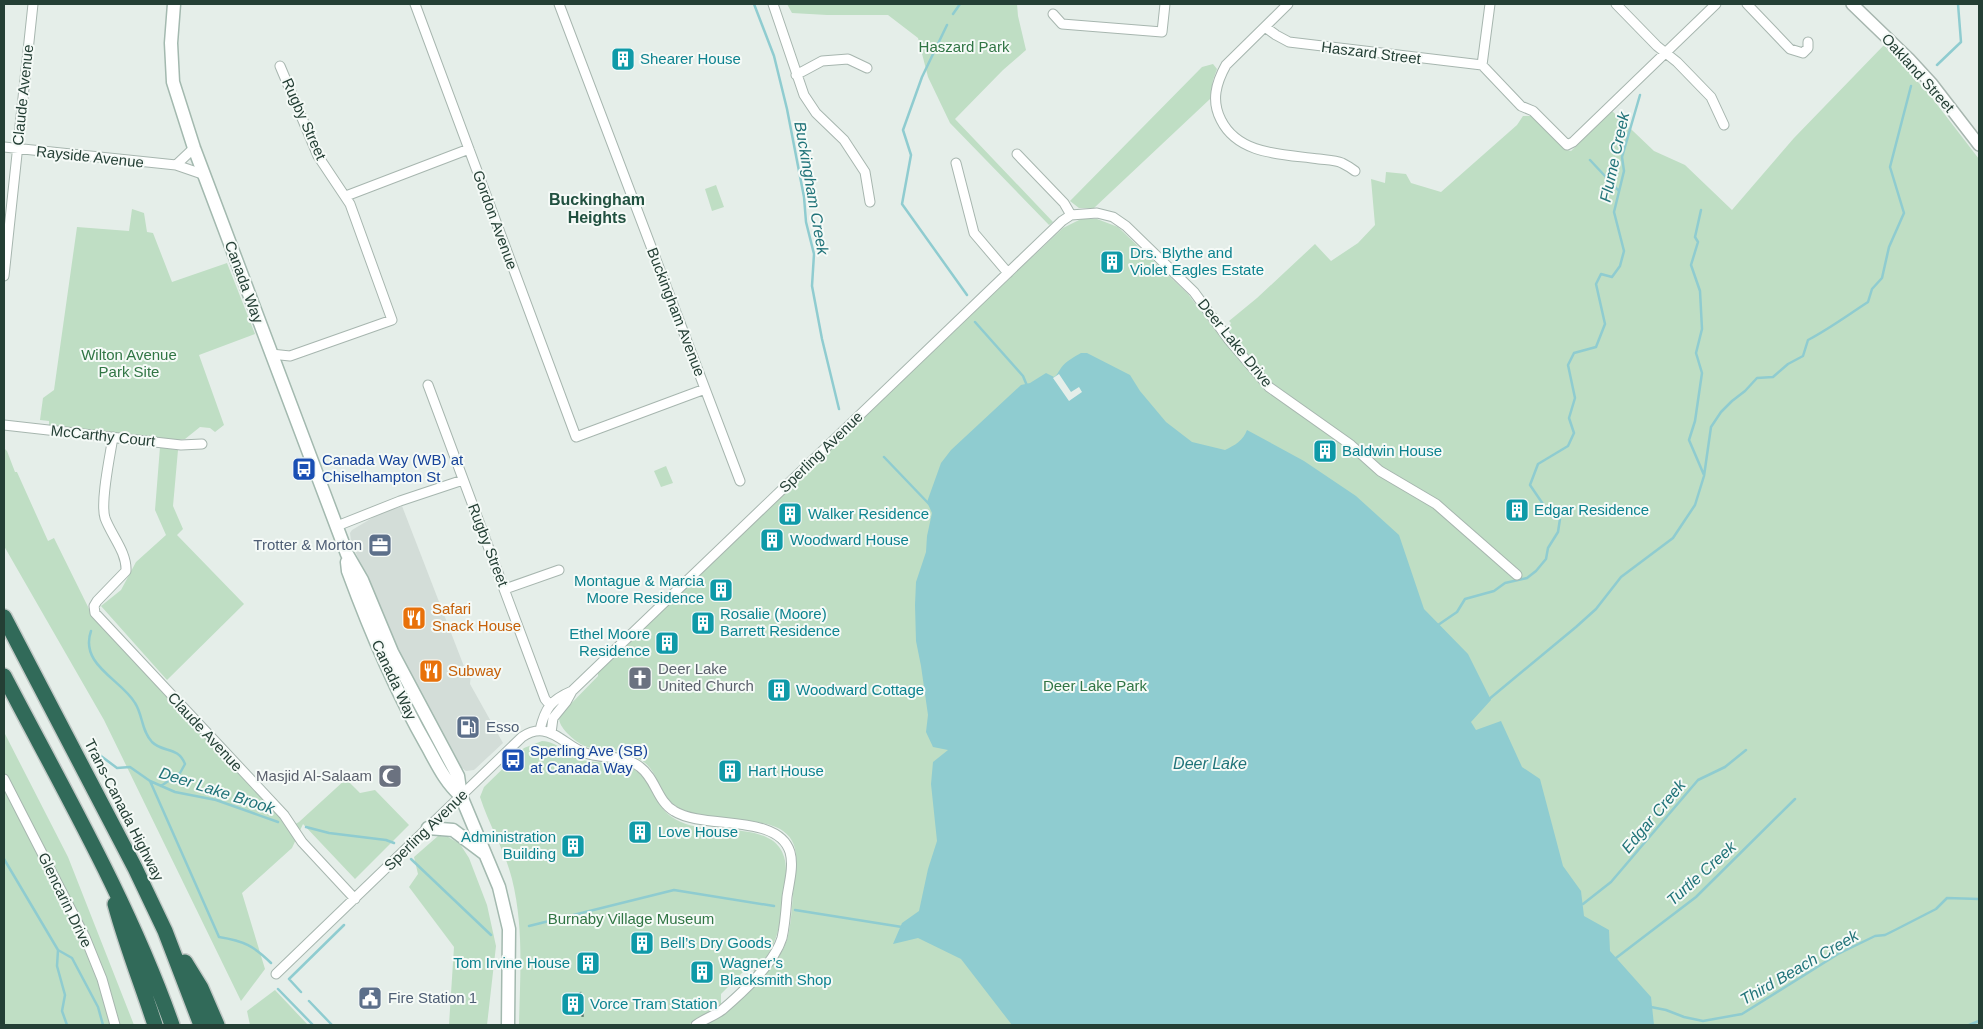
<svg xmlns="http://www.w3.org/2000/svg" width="1983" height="1029" font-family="Helvetica,sans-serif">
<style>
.built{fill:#d3ddd8}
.green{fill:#bfdec4}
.water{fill:#8fccd0}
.pier{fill:#e5eee9}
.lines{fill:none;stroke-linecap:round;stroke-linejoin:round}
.stream{stroke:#8fccd0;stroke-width:2.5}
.minor-casing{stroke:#a7b6af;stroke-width:11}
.tertiary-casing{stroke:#a7b6af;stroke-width:14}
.secondary-casing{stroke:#a3b9af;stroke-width:15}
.motorway-casing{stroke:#c2c9c6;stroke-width:18}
.minor{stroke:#fff;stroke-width:9}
.tertiary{stroke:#fff;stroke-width:11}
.secondary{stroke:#fff;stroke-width:12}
.motorway{stroke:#316a59;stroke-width:15}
.rail{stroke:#5f7a70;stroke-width:2.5;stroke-dasharray:10 5;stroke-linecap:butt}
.labels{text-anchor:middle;stroke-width:4;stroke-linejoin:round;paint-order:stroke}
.park-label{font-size:15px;fill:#307544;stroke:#f5faf7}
.street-label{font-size:15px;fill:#243f35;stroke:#f5faf7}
.culture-label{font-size:15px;fill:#0d838f;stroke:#f5faf7;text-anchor:start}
.transit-label{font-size:15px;fill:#164399;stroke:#f5faf7;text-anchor:start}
.service-label{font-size:15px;fill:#4e5e75;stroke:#f5faf7;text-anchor:start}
.food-label{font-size:15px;fill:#c56008;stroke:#f5faf7;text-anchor:start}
.worship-label{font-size:15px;fill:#5b616d;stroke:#f5faf7;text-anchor:start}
.water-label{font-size:16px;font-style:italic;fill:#207379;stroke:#f5faf7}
.neighbourhood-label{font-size:16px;font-weight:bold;fill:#215140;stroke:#f5faf7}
</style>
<rect width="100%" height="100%" fill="#e5eee9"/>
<path class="built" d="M 402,506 L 465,669 L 471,673 L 470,684 L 503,743 L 474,770 L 466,771 L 458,765 L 406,667 L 380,612 L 351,541 L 350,533 L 352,530 L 377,515 Z"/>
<path class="green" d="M 787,4 L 1017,4 L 1018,16 L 1026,50 L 1003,70 L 955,119 L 1053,222 L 1049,225 L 950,123 L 928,77 L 918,38 L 888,15 L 827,15 L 792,13 Z
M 1884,45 L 1929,94 L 1979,159 L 1979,1025 L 704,1025 C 732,1012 777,970 787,940 C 792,922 792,901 794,883 C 796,864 801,844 783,831 C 768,819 715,818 694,815 C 685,811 677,808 670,801 C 654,784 659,766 631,755 C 604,743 593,759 567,733 C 562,727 559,724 559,716 L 598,676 L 598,672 L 966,320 L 968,314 L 974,312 L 1063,228 L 1081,219 L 1097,219 L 1118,227 L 1188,294 L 1217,332 L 1273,393 L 1392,475 L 1277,391 L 1230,334 L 1229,327 L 1231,323 L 1229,321 L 1257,298 L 1315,244 L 1331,261 L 1358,243 L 1375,225 L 1371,179 L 1385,183 L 1386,172 L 1406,174 L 1411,183 L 1441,192 L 1517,125 L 1523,116 L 1532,116 L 1564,149 L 1571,151 L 1612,111 L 1654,151 L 1685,165 L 1732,210 L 1794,138 Z
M 1213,64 L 1217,69 L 1213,80 L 1210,99 L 1094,208 L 1079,208 L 1070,201 L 1202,67 Z
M 716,185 L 724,207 L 712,211 L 705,189 Z
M 132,209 L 144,213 L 147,232 L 153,233 L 172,282 L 227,263 L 255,334 L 199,355 L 224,425 L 215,432 L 210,428 L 200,427 L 185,439 L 179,440 L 49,425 L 49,421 L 40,420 L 43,398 L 54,390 L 77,227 L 129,231 Z
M 160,447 L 178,450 L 173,506 L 183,529 L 177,535 L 244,604 L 167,680 L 101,606 L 121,590 L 136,562 L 166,535 L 155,510 Z
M 4,448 L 7,451 L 15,472 L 17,472 L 48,541 L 54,538 L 93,617 L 290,827 L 299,822 L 346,779 L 360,793 L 375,790 L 409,825 L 355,879 L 303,824 L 292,848 L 242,893 L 265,969 L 241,1001 L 104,720 L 4,546 Z
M 666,466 L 673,483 L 661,487 L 654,471 Z
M 4,732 L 68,857 L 134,1025 L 4,1025 Z
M 542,741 C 558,742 566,754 579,759 C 603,767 623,755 643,777 C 660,794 654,810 681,822 C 715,838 787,815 786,872 C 781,910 784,943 754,972 L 752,963 L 721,994 L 721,1004 L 688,1025 L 519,1025 C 520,977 524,927 512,879 C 505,851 489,825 480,797 L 484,787 L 524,748 Z
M 438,836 L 448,837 L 460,844 L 469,858 L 487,905 L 496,946 L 487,1025 L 449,1025 L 454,947 L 409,887 L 418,874 L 414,857 Z
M 275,990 L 308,1025 L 250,1025 L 247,1011 Z"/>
<path class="water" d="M 1081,353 L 1087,353 L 1130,375 L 1140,391 L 1166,422 L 1192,442 L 1225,450 C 1235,445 1243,441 1247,430 L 1304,461 L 1356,496 L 1399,535 L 1424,609 L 1468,654 L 1491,700 L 1471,722 L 1476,730 L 1501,721 L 1522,767 L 1540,779 L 1563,866 L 1581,891 L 1584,916 L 1609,930 L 1610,951 L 1651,997 L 1654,1025 L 1012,1025 L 961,959 L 918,938 L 893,944 L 902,923 L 919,911 L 928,869 L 937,841 L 931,784 L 933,762 L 948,750 L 933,747 L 926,732 L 928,715 L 921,666 L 916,641 L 915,605 L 916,582 L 926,552 L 927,536 L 932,513 L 927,502 L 941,463 L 951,450 L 1021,385 L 1030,383 L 1046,373 L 1054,377 C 1058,374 1058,372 1061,368 C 1066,361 1074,357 1081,353 Z"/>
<path class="pier" d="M 1059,374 L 1071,392 L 1079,387 L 1082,392 L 1069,401 L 1053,378 Z"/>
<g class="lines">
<path class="stream" d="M 754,4 L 774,56 L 787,109 L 804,197 L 806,222 L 814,254 L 812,286 L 822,339 L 839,409
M 953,14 L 960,4
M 947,25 L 922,77 L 903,130 L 911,155 L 902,204 L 967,295
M 1937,65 L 1961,42 L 1958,4
M 1590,160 L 1619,191
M 1701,210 L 1695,237 L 1698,242 L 1691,265 L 1700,291 L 1702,329 L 1696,353 L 1702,373 L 1695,421 L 1689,440 L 1704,475
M 975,322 L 1023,376 L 1028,388
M 884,457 L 929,504
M 1438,625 L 1457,612 L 1465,599 L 1494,591 L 1505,583 L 1527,578 L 1536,571 L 1546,559 L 1548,548 L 1558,532 L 1560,519 L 1547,510 L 1530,485 L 1538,464 L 1568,446 L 1574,433 L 1569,418 L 1575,398 L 1568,365 L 1574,353 L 1596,347 L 1605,324 L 1596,284 L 1601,274 L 1612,277 L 1620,266 L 1624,251 L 1614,212 L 1624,171 L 1622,157 L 1640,95
M 91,631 C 79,665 122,680 135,703 C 143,715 141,730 152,742 C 163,753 178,746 185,764 L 180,773 L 161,786
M 1488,700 L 1576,627 L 1596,609 L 1621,577 L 1673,538 L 1695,505 L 1704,476 L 1711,427 L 1721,412 L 1732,401 L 1745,391 L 1757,378 L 1773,377 L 1788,364 L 1803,356 L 1808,340 C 1829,329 1848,315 1868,302 L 1872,289 L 1882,278 L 1889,247 L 1904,213 L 1890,167 L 1911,86
M 97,753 L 117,768 L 130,767 L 150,781 L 175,792 L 216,800 L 278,822
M 150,781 L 219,937 C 244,941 254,946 271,963
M 306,827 L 329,833 L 386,840 L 394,843
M 4,859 L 58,950 L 57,966 L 65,995 L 62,1011 L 67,1025
M 411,859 L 491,935
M 1583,904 L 1611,882 L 1698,780 L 1725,767 L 1746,750
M 795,910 L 902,927
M 529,926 L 674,890 L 774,906
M 58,950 L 72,958 L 98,1007 L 103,1025
M 1616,958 L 1696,897 L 1795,799
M 278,989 L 313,1025
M 301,992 L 289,979 L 344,925
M 309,1001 L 332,1025
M 1651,1007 L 1666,1010 L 1684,1017 L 1703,1021 L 1742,1014 L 1838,954 L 1875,936 L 1885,935 L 1897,929 L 1936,909 L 1947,898 L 1979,899
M 1969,1025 L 1979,1021"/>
<g class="minor-casing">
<path id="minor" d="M 415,4 L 576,437 L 705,389
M 559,4 L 740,481
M 773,4 L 804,95 L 816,113 L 844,140 L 865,172 L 870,202
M 1288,4 L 1226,65 C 1216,83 1211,101 1221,120 C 1239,156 1285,154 1319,159 C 1327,160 1335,160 1342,163 C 1346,165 1351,168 1355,171
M 1616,4 L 1657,46 L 1677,62 L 1711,97 L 1724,125
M 1747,4 L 1790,49 L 1803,53 L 1808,48 L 1808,42
M 1053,14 L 1062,24 L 1162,32 L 1165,4
M 1265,27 L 1276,35 L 1289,42 L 1482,65
M 1482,65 L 1521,106 L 1533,111 L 1567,145 L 1573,142 L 1716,4
M 1482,65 L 1490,4
M 796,75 L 822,61 L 848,59 L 867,68
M 4,147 L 176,165 L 205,175
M 1017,154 L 1064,203 L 1071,215
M 956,163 L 974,233 L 1008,273
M 176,165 L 194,148
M 346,196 L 469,149
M 4,276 L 33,4
M 271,354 L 290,356 L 392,320 L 350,204 L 318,156 L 280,66
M 428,385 L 545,699 L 550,705
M 4,425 L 181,445 L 202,444
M 113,437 C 110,456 100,502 105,518 C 111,535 127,552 126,571 L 97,601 L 94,606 L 95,613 L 284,815 L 302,842 L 355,899
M 337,526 L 400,501 L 463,480
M 505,589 L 559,570
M 540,730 C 545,708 551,700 572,691
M 551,733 L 553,718 L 566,702 L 572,691 L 1062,221 L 1071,215 L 1097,213 L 1113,217 L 1126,226 L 1194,292 L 1229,340 L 1269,387 L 1351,445 L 1380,471 L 1436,504 L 1517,575
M 4,779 L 85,937 L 102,979 L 115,1025
M 276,974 L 522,737 C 528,733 536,730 543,731 C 558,733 569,747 583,752 C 603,761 621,752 640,767 C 656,779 657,801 674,811 C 704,830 778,813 790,852 C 794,866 789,883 787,897 C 786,910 785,925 782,938 C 774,964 743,992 722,1010 C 714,1016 704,1019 696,1025"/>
</g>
<g class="tertiary-casing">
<path id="tertiary" d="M 1852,4 L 1909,59 L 1932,84 L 1979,145"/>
</g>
<g class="secondary-casing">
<path id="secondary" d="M 174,4 L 171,43 L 173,82 L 194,148 L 347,554 L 362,580 L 392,652 L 458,776 L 461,796 L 499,887 L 509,929 L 508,1025
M 347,562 L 348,571 C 370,631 395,690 427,746 C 437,764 445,782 461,796
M 428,828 L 453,830 L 485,854"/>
</g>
<g class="motorway-casing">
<path id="motorway" d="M 4,617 L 135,868 L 165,931 L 201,1025
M 4,676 C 64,791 129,903 172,1025
M 115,904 C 126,945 142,985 155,1025
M 185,962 L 201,988 L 217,1025"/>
</g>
<use href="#minor" class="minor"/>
<use href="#tertiary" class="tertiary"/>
<use href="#secondary" class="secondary"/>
<use href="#motorway" class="motorway"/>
<path class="rail" d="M 580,992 L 583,1020"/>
</g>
<defs>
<g id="building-square" transform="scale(1.25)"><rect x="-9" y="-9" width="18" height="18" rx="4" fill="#0f9aa8" stroke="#f5faf7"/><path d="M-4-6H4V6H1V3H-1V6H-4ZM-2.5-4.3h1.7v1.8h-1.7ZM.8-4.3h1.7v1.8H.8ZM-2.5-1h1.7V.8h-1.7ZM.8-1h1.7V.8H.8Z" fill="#fff"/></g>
<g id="bus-square" transform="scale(1.25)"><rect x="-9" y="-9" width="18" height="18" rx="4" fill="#1a4fb4" stroke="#f5faf7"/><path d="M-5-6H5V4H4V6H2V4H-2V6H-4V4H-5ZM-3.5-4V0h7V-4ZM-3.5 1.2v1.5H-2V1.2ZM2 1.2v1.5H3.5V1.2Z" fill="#fff"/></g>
<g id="office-square" transform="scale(1.25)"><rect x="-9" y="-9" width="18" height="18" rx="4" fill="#5c6f8a" stroke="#f5faf7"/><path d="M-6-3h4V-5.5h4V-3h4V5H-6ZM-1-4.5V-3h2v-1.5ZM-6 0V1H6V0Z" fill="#fff"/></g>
<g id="restaurant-square" transform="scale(1.25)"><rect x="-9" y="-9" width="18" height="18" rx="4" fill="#e8710a" stroke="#f5faf7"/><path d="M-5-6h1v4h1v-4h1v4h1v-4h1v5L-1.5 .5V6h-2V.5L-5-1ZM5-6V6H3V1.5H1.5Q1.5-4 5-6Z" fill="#fff"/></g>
<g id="church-square" transform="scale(1.25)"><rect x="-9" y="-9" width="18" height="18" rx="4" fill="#6b7280" stroke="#f5faf7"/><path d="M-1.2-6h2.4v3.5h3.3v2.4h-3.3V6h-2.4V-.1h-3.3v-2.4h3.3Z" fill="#fff"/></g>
<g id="fuel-square" transform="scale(1.25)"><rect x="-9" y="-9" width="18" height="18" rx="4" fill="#5c6f8a" stroke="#f5faf7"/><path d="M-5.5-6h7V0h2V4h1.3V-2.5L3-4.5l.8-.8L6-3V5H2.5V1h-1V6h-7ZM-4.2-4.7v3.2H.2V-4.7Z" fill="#fff"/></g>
<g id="mosque-square" transform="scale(1.25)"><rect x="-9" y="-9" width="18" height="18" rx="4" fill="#6b7280" stroke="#f5faf7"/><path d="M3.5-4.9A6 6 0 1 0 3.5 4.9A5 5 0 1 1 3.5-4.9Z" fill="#fff"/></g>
<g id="civic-square" transform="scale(1.25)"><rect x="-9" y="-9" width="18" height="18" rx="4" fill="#5c6f8a" stroke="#f5faf7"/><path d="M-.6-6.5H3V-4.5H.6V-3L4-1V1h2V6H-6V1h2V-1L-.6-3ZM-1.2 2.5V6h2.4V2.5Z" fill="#fff"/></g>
</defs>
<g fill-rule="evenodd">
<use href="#building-square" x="623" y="59"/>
<use href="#building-square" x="1112" y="262"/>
<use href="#building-square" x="1325" y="451"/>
<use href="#bus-square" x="304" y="469"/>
<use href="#building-square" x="1517" y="510"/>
<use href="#building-square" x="790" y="514"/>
<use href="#building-square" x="772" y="540"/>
<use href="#office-square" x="380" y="545"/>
<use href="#building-square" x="721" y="590"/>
<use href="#restaurant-square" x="414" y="618"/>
<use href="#building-square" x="703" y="623"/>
<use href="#building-square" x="667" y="643"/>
<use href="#restaurant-square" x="431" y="671"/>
<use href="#church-square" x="640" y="678"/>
<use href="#building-square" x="779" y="690"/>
<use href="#fuel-square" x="468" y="727"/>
<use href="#bus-square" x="513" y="760"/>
<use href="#building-square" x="730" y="771"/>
<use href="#mosque-square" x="390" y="776"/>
<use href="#building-square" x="640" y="832"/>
<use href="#building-square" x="573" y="846"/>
<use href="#building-square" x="642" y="943"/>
<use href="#building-square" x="588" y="963"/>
<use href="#building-square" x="702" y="972"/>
<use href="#civic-square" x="370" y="998"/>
<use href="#building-square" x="573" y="1004"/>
</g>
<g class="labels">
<g class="park-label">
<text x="964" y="52">Haszard Park</text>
<text x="129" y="360">Wilton Avenue<tspan x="129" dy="17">Park Site</tspan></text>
<text x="1095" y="691">Deer Lake Park</text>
<text x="631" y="924">Burnaby Village Museum</text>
</g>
<g class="street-label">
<text transform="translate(1371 53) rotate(7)" y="5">Haszard Street</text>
<text transform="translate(1918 73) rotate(48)" y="5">Oakland Street</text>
<text transform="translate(23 95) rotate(-84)" y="5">Claude Avenue</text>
<text transform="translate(304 119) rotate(66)" y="5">Rugby Street</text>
<text transform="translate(90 157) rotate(6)" y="5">Rayside Avenue</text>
<text transform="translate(495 220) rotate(70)" y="5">Gordon Avenue</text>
<text transform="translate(244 282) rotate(70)" y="5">Canada Way</text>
<text transform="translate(676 312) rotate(69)" y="5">Buckingham Avenue</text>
<text transform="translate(1235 343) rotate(51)" y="5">Deer Lake Drive</text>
<text transform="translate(103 436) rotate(6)" y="5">McCarthy Court</text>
<text transform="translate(821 452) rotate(-44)" y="5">Sperling Avenue</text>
<text transform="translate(488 545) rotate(69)" y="5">Rugby Street</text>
<text transform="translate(394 680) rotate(65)" y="5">Canada Way</text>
<text transform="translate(205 732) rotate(47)" y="5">Claude Avenue</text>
<text transform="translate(124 810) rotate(63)" y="5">Trans-Canada Highway</text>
<text transform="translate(426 830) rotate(-44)" y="5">Sperling Avenue</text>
<text transform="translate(65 900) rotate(64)" y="5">Glencarin Drive</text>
</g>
<g class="culture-label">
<text x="640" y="64">Shearer House</text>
<text x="1130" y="258">Drs. Blythe and<tspan x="1130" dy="17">Violet Eagles Estate</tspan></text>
<text x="1342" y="456">Baldwin House</text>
<text x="1534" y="515">Edgar Residence</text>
<text x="808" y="519">Walker Residence</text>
<text x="790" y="545">Woodward House</text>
<text x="704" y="586" text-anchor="end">Montague &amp; Marcia<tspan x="704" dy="17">Moore Residence</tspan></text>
<text x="720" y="619">Rosalie (Moore)<tspan x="720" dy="17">Barrett Residence</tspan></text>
<text x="650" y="639" text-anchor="end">Ethel Moore<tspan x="650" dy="17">Residence</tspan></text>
<text x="796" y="695">Woodward Cottage</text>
<text x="748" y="776">Hart House</text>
<text x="658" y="837">Love House</text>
<text x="556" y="842" text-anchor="end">Administration<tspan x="556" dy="17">Building</tspan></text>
<text x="660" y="948">Bell’s Dry Goods</text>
<text x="570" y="968" text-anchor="end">Tom Irvine House</text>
<text x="720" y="968">Wagner’s<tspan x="720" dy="17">Blacksmith Shop</tspan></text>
<text x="590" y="1009">Vorce Tram Station</text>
</g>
<g class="transit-label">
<text x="322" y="465">Canada Way (WB) at<tspan x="322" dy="17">Chiselhampton St</tspan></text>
<text x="530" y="756">Sperling Ave (SB)<tspan x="530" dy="17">at Canada Way</tspan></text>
</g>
<g class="service-label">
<text x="362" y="550" text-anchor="end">Trotter &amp; Morton</text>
<text x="486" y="732">Esso</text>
<text x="388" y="1003">Fire Station 1</text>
</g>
<g class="food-label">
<text x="432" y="614">Safari<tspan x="432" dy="17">Snack House</tspan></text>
<text x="448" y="676">Subway</text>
</g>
<g class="worship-label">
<text x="658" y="674">Deer Lake<tspan x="658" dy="17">United Church</tspan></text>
<text x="372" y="781" text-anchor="end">Masjid Al-Salaam</text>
</g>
<g class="water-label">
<text transform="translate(1614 157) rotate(-78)" y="6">Flume Creek</text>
<text transform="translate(812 188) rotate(80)" y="6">Buckingham Creek</text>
<text x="1210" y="769">Deer Lake</text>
<text transform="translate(217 790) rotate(18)" y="6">Deer Lake Brook</text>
<text transform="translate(1653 816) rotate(-50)" y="6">Edgar Creek</text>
<text transform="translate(1701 873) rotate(-42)" y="6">Turtle Creek</text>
<text transform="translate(1799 967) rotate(-30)" y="6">Third Beach Creek</text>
</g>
<g class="neighbourhood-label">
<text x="597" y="205">Buckingham<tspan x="597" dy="18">Heights</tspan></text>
</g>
</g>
<rect width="1983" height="1029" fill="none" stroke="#243f35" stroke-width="10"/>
</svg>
